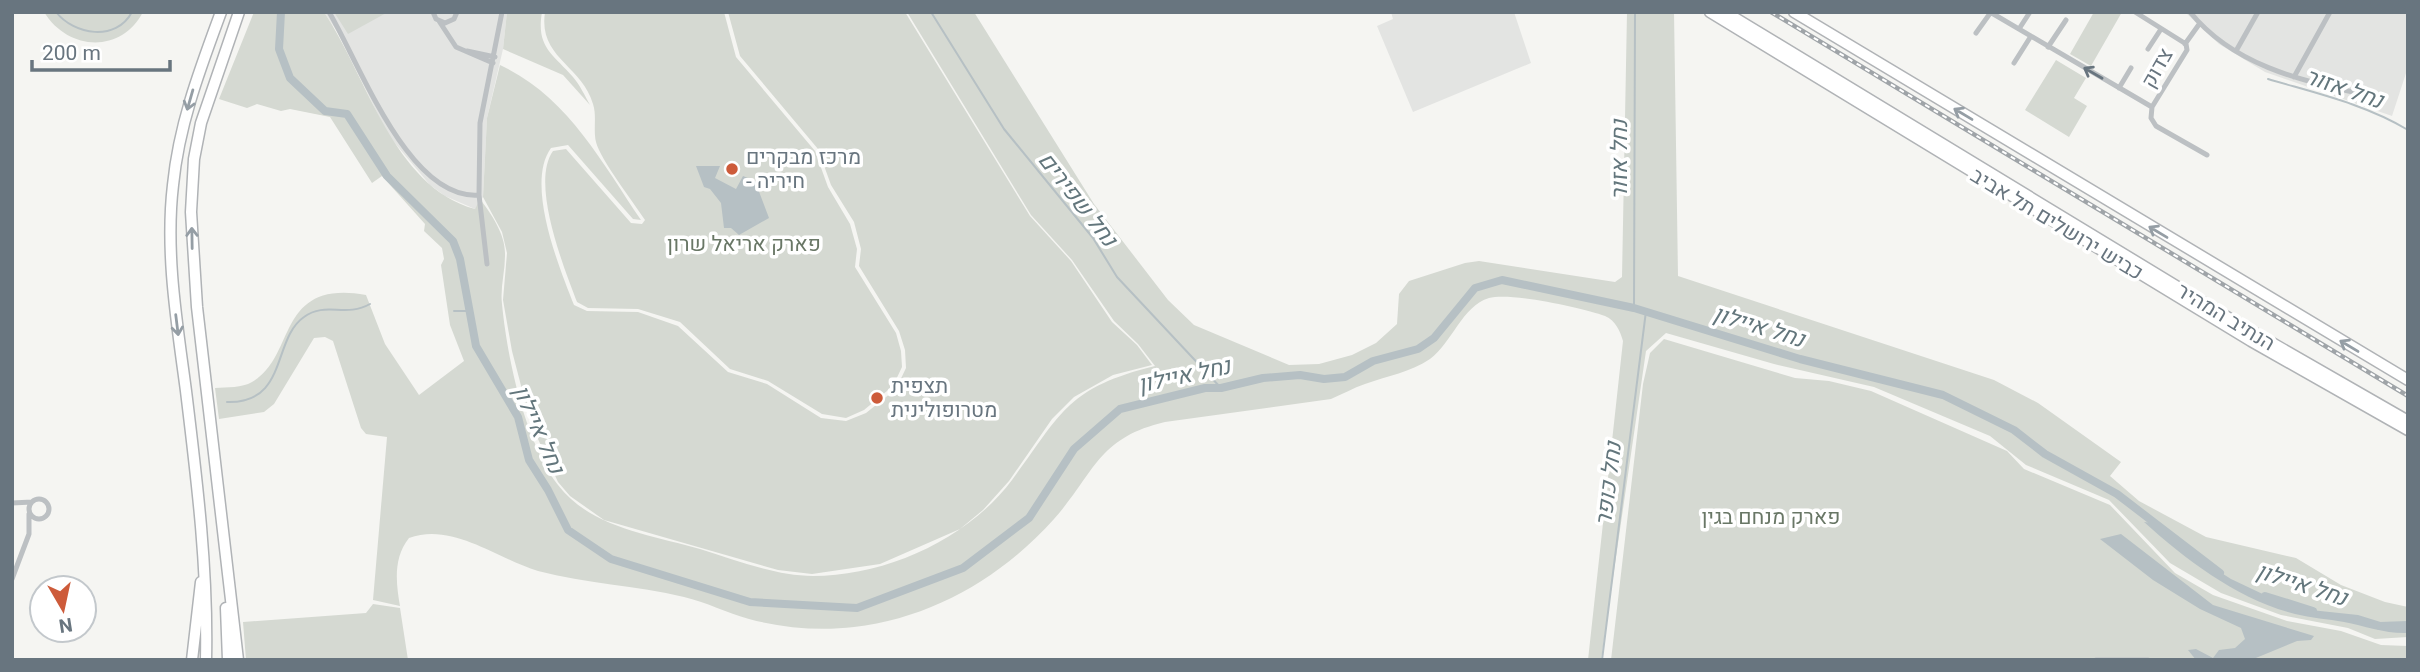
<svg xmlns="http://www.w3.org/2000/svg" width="2420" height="672" font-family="Roboto,Heebo,sans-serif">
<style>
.built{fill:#e3e4e2}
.green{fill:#d5d9d2}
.water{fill:#b6c0c4}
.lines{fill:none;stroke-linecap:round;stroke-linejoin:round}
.stream{stroke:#b6c0c4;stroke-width:2}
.river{stroke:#b6c0c4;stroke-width:8}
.highway-casing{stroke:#b0b3b6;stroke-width:13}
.street{stroke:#bcc0c3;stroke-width:5}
.highway{stroke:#fff;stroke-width:10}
.rail-casing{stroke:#9fa4a8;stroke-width:4.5}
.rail{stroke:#fff;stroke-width:2;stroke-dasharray:5;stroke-linecap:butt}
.oneway{stroke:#68757f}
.oneway2{stroke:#959ea5}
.poi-dot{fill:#cd5b3a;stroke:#fff;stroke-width:2.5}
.labels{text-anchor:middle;stroke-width:7;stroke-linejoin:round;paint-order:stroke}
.street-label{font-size:21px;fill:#68757f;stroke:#fff}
.poi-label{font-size:21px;fill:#68757f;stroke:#fff;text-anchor:start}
.park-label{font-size:21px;fill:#697766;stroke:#fff}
.water-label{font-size:23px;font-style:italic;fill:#63767c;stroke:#fff}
</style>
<rect width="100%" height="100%" fill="#f5f5f2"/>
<path class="built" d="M 324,12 L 507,12 L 503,49 L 487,118 L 483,197 L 475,209 L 445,196 L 430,185 L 388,135 L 338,33 Z
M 1391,12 L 1514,12 L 1531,63 L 1413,112 L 1377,26 L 1393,19 Z
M 2185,12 L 2408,12 L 2408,67 L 2392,116 L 2265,72 L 2219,44 Z"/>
<path class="green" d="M 44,12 L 143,12 C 121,54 68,51 44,12 Z
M 254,12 L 324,12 C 367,76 393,187 475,209 L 480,199 C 492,215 506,235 505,256 C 505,272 500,288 502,304 C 507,357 525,442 558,485 C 591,528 651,535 700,549 C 736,560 775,576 813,576 C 886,576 968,539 1012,480 C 1062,413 1066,388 1155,366 L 1138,344 L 1114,321 L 1072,260 L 1031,215 L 907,12 L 974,12 L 1094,204 L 1168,300 L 1194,325 L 1289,365 L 1319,364 L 1352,355 L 1376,343 L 1397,324 L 1399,294 L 1409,281 L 1465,263 L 1479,261 L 1615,282 L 1622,277 L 1627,12 L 1674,12 L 1678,276 L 1994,380 L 2038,403 L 2121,462 L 2110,476 L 2139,501 L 2206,537 L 2296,558 L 2341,585 L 2385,602 L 2408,607 L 2408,637 L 2375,639 L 2348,628 L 2281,615 L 2221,593 L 2170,563 L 2109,500 L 2026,465 L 1990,436 L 1874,387 L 1774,364 L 1666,333 L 1646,351 L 1601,660 L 1588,660 L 1623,341 C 1620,331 1616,321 1605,316 C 1583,308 1511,292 1489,298 C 1462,306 1452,343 1430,359 C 1411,372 1387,376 1365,384 C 1353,388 1343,394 1331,399 L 1165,422 C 1097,438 1095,473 1054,519 C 1002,577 932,618 854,627 C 820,631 782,628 749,619 C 727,613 706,602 684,597 C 636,585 586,584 538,571 C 497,559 453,522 409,538 C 393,558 396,583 400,606 L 373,600 L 387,437 L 366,434 L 361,428 L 333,341 L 325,337 L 314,338 L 274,404 L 264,412 L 219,419 L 215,388 C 227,387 242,388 252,382 C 297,357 275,279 366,295 L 385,344 L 419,395 L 464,361 L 450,325 L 441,265 L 444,259 L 442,248 L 424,231 L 425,224 L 382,176 L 372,183 L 330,117 L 290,109 L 281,111 L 257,104 L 247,108 L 219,99 Z
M 334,12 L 388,12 L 348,34 Z
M 507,12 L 542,12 C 536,47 552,53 573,77 C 580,85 585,96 590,105 L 563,75 L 503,49 Z
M 545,12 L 724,12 L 736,57 L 815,151 L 828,187 L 850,224 L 857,249 L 855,267 L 896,333 L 901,351 L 902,367 L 893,386 L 864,410 L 846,418 L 822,414 L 768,381 L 730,369 L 680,322 L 638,309 L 588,308 L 577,302 C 564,268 530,183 553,151 L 566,149 L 631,223 L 642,224 L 645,220 C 634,203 600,159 596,142 C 593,130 597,116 593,104 C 582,65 538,58 545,12 Z
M 728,12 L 905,12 L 1030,216 L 1071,261 L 1112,322 L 1137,345 L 1152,365 L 1113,375 L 1074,397 L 1052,419 L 1009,481 L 983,510 L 960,529 L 880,564 L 812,574 L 778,570 L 604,520 L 570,496 L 558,482 L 531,424 L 512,351 L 503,300 L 507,253 L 502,232 L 483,197 L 487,118 L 500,65 C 567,96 601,161 641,220 L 633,219 L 568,145 L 551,148 C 525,184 559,267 574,305 L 587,311 L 638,312 L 678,326 L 728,372 L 767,384 L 821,418 L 846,421 L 866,413 L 896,389 L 906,368 L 905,350 L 899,331 L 859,266 L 861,249 L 854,222 L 831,185 L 818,149 L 740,56 Z
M 2094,12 L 2122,12 L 2091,66 L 2070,54 Z
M 2056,60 L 2086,78 L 2074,98 L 2087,106 L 2069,137 L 2025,110 Z
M 1664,339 L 1795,378 L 1829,381 L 1871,391 L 2007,451 L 2024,469 L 2110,505 L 2175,573 L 2213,595 L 2287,621 L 2341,631 L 2381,645 L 2408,646 L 2408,660 L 1611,660 L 1643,384 L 1650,353 Z
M 373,604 L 400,608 L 408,660 L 246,660 L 243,622 L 366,613 Z"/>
<path class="water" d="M 696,166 L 720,166 L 715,178 L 736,189 L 743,176 L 755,181 L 769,218 L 739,235 L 731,228 L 724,228 L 721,203 L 710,189 L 704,187 Z
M 2144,522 L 2153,523 L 2179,546 L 2231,579 L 2292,608 L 2358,615 L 2400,628 L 2408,626 L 2408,633 C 2386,634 2365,626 2344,622 C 2328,619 2311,618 2295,614 C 2239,600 2186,560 2144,522 Z
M 2121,534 L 2213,605 L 2314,636 L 2311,640 L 2297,641 L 2251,660 L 2196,660 L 2188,650 L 2196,649 L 2213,658 L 2219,650 L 2235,648 L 2245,639 L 2241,628 L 2200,609 L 2153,580 L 2100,539 Z"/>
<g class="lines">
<path class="stream" d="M 56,12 C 74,35 116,42 132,12
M 931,12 L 1004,129 L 1093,238 L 1117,277 L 1221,388
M 2268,79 C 2315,93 2365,104 2408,130
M 1634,308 L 1635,12
M 454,311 L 468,311
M 227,402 C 288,404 272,339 304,317 C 326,301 345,318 370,304
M 1602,660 L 1646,311"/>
<path class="river" d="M 281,12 L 279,49 L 290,78 L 325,111 L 347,114 L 387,176 L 453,241 L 460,259 L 476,346 L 518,417 L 529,460 L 548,490 L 568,530 L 611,559 L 750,602 L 857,608 L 963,568 L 1029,518 L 1074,449 L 1120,409 L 1205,388 L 1221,388 L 1263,378 L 1300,375 L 1324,379 L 1345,377 L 1373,361 L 1418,349 L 1434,338 L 1475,288 L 1502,280 L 1634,308 L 1800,359 L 1943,395 L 2014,430 L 2045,454 L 2117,494 L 2220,573
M 2265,596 L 2313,611
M 2380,626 L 2408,625"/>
<g class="highway-casing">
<path id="highway" d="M 1710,12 L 2251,341 L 2408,430
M 1725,12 L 2232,320 L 2408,421
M 1794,12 L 2408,380
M 226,608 L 228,660
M 192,660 L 201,582
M 206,660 C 208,569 197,481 186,391 C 177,323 165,253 173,185 C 179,124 200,69 221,12
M 238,660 L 197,307 L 191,212 L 194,159 L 201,123 L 239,12"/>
</g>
<path class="street" d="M 329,12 C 360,64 409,201 479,195 L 480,123 L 502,12
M 433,12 L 436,19 L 445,23 L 454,19 L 457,12
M 1990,12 L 2152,107
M 2135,12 L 2186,44 L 2187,50 L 2152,107 L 2151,118 L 2156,126 L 2207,155
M 2190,12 C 2233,65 2299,80 2362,94
M 439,21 L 456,47 L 493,63
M 2019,29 L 2030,12
M 1976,33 L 1991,12
M 2185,44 L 2200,23
M 2048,47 L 2066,20
M 2148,49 L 2161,29
M 467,51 L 495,57
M 2236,51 L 2258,12
M 2014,63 L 2031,36
M 2294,77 L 2330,12
M 2119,88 L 2131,68
M 479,195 L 487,264
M29 509a10 10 0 1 1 20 0a10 10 0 1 1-20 0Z
M 12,503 L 32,502
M 12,579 L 29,534 L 29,514
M 2096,660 L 2148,660"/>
<use href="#highway" class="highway"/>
<g class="rail-casing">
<path id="rail" d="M 1771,12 L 2408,396"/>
</g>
<use href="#rail" class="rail"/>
</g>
<defs><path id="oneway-shaft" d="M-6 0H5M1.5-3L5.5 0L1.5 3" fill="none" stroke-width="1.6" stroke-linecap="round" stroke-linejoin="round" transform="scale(1.75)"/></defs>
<use class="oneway" href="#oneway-shaft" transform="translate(2093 73) rotate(-150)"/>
<g class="oneway2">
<use href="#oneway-shaft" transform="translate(190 100) rotate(106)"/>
<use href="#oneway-shaft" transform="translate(1963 114) rotate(-149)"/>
<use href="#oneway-shaft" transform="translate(2158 232) rotate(-149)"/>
<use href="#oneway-shaft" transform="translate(192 238) rotate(-91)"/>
<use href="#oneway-shaft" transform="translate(177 325) rotate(83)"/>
<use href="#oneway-shaft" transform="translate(2349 346) rotate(-149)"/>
</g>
<g class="poi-dot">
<circle cx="732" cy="169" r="7"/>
<circle cx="877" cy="398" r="7"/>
</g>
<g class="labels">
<g class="street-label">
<text transform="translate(2157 68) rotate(-60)" y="7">צדוק</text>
<text transform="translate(2057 224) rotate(31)" y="7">כביש ירושלים תל אביב</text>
<text transform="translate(2226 317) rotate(31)" y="7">הנתיב המהיר</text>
</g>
<g class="poi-label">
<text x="746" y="164">מרכז מבקרים<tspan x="746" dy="24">- חיריה</tspan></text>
<text x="891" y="393">תצפית<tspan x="891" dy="24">מטרופולינית</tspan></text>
</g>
<g class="park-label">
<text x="744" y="251">פארק אריאל שרון</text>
<text x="1771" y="524">פארק מנחם בגין</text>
</g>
<g class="water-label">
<text transform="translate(2344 88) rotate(19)" y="8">נחל אזור</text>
<text transform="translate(1619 160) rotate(-90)" y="8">נחל אזור</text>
<text transform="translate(1078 199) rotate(52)" y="8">נחל שפירים</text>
<text transform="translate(1759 326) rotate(17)" y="8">נחל איילון</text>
<text transform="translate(1184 375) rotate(-12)" y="8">נחל איילון</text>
<text transform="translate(539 429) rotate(66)" y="8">נחל איילון</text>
<text transform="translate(1608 484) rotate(-83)" y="8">נחל כופר</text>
<text transform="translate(2302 584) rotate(18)" y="8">נחל איילון</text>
</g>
</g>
<rect width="2420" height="672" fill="none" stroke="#68757f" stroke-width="28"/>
<g transform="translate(63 609) rotate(171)"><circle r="33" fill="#ffffff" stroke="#c3c8cc" stroke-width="2"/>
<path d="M0-5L12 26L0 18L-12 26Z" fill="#cd5b3a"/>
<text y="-10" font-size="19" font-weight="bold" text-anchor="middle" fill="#68757f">N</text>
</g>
<path d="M32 60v10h138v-10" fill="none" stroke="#68757f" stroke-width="3.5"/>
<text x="42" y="60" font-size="21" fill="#68757f" stroke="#ffffff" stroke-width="5" paint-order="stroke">200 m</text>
</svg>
